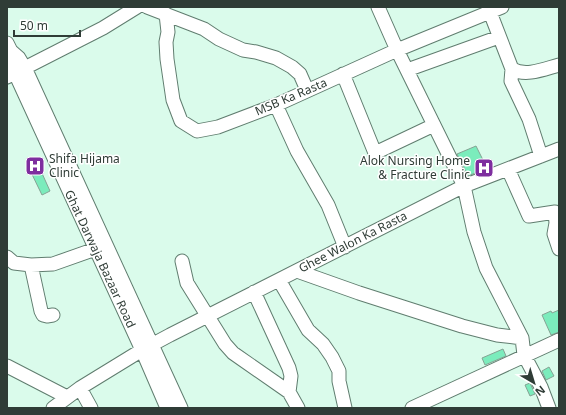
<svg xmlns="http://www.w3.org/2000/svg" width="566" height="415" font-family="'Noto Sans',sans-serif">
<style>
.building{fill:#7becbc;stroke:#85a394}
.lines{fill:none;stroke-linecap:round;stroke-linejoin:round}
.minor-casing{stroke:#607d6f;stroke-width:15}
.minor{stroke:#fff;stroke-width:13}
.labels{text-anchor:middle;stroke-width:3;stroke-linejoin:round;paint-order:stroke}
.street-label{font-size:12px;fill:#2f3c36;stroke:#fff}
.poi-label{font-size:12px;fill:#2f3c36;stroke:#fff;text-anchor:start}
</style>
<rect width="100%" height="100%" fill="#dafbeb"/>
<path class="building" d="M 476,146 L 487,168 L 468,176 L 457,154 Z
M 36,160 L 50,191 L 42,195 L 27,164 Z
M 559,310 L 559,332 L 551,335 L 542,315 L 551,311 L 552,313 Z
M 503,349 L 506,356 L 485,365 L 482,358 Z
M 549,367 L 554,376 L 546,380 L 542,371 Z
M 530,383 L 535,394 L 530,396 L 525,385 Z"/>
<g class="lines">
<g class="minor-casing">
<path id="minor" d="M 147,7 L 204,29 L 219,39 L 243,50 L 256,52 L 276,58 L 292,67 L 300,74 L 307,90
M 378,7 L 397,50 L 464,186 L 474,232 L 486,268 L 522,338 L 524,355 L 541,387 L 549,408
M 488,7 L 512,69 C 526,77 544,69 559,65
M 166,14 L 168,32 L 166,42 L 167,59 L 173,100 L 181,121 L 197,131 L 218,127 L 276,105 L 397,50 L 502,7
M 7,43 L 11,51 L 15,73 L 142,350 L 167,408
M 11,51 L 19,58 L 25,68 L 181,408
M 512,69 L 511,81 L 529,119 L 541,156
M 407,70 L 499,37
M 343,74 L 375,153 L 434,125
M 7,77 L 103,28 L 137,7
M 276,105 L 297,151 L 328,205 L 345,247
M 508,169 L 529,216 L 555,212 L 556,223
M 559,222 L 556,223 L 554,234 L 559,249
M 7,257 L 14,263 L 31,265 L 53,264 L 104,246
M 182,261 L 187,283 L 225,344 L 233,353 L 289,392 L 298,408
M 31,265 L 41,311 L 43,315 L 47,316 L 53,315
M 297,271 L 359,293 L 462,326 L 497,335 L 522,338
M 279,280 L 308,330 L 323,344 L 332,357 L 339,371 L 339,381 L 345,408
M 254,292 L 289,368 L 291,376 L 289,392
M 7,366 L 67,397
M 80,388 L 91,408
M 53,408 L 80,388 L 142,350 L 170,335 L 464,186 L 559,149
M 412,408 L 559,340"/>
</g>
<use href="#minor" class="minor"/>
</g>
<defs>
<g id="hospital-square" transform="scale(1)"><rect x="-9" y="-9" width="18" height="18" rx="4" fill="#7e2e9f" stroke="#fff"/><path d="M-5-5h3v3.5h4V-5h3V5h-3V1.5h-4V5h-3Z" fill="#fff"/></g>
</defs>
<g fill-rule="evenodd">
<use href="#hospital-square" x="35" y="166"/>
<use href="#hospital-square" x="484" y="168"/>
</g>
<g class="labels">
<g class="street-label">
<text transform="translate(291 97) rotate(-23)" y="4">MSB Ka Rasta</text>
<text transform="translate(353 242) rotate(-27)" y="4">Ghee Walon Ka Rasta</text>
<text transform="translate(100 259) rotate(65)" y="4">Ghat Darwaja Bazaar Road</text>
</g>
<g class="poi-label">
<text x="49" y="163">Shifa Hijama<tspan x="49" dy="14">Clinic</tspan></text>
<text x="470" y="165" text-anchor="end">Alok Nursing Home<tspan x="470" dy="14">&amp; Fracture Clinic</tspan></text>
</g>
</g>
<rect width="566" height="415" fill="none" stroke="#2f3c36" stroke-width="16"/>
<g transform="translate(534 383) rotate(142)" stroke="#ffffff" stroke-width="3" paint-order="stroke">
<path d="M0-3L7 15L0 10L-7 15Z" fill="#2f3c36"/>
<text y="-6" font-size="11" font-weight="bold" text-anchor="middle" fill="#2f3c36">N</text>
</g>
<path d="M14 30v6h66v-6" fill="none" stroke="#2f3c36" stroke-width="2"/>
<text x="20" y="30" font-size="12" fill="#2f3c36" stroke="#ffffff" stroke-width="3" paint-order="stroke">50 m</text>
</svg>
